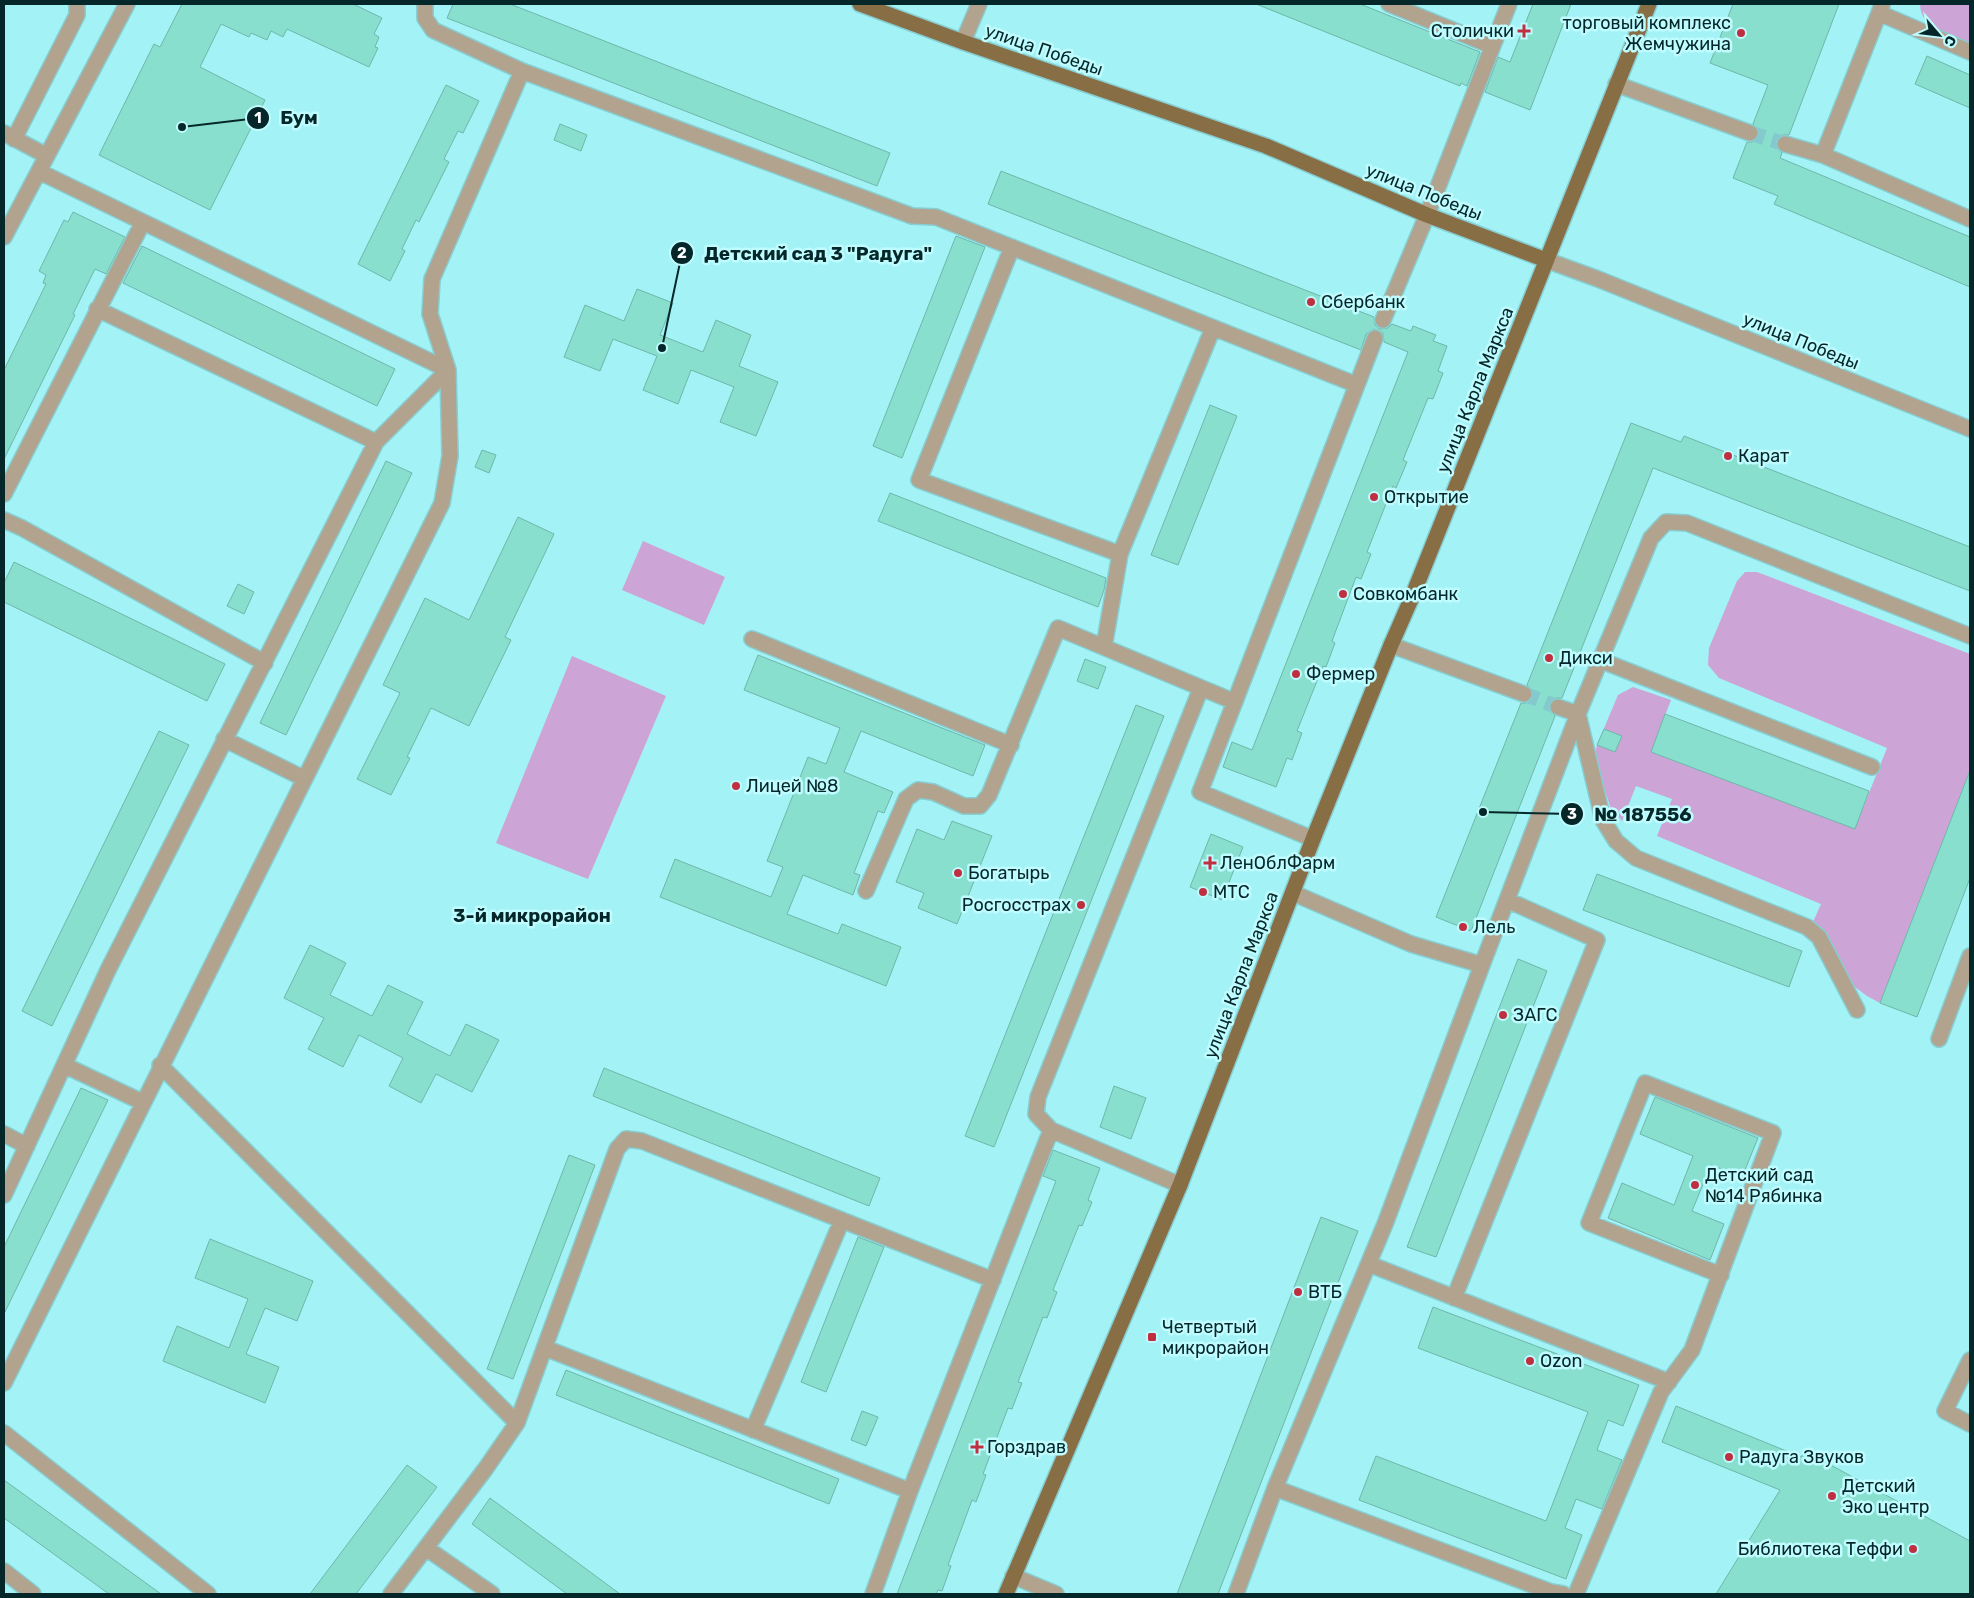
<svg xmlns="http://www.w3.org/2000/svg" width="1974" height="1598" font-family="Rubik,sans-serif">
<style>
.green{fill:#cca4d5}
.building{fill:#89dfce;stroke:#6eb7a9}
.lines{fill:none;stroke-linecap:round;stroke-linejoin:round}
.minor-tunnel{stroke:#83c9cd;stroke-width:15;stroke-dasharray:15 8;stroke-linecap:butt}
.minor-casing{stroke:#87cdd1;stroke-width:18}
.major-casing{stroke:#87cdd1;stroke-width:18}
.minor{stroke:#b1a38d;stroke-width:15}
.major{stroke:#876e45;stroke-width:15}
.poi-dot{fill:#bf2f3f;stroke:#bffcff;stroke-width:2}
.labels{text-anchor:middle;stroke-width:5;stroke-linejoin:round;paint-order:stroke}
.poi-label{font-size:18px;fill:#052729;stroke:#bffcff;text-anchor:start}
.street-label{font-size:18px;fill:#052729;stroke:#bffcff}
.neighbourhood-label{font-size:19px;font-weight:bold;fill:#052729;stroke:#bffcff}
.leader{fill:none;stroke:#052729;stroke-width:2}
.callout-dot{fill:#052729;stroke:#bffcff;stroke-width:2}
.mark-label{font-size:15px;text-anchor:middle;font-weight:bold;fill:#fff}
.callout-label{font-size:19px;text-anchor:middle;font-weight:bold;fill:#052729;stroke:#bffcff;stroke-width:5;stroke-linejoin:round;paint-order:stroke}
</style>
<rect width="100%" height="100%" fill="#a3f2f6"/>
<path class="green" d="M 1920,4 L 1970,4 L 1970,44 C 1950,36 1921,30 1920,4 Z
M 643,541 L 725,577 L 704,625 L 622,590 Z
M 1745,572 L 1757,572 L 1970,654 L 1970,770 L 1880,1003 L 1867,996 L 1855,987 L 1824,932 L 1813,922 L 1821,904 L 1657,836 L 1672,799 L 1636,786 L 1622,821 L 1611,809 L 1594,757 L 1597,745 L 1618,695 L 1633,687 L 1671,700 L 1651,752 L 1855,828 L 1887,748 L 1719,678 L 1708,665 L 1709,648 L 1737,581 Z
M 572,656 L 666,696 L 588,879 L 496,843 Z"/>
<path class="building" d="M 182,4 L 353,4 L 382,18 L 374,34 L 379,37 L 375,47 L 378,48 L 369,67 L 287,29 L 283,37 L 271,31 L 267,40 L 251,33 L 249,37 L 221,24 L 200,67 L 265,100 L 210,210 L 99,155 L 154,44 L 160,47 Z
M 453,4 L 510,4 L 890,153 L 877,186 L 447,18 Z
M 1256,4 L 1360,4 L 1480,52 L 1467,86 L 1461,83 L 1460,86 Z
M 1533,4 L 1571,4 L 1530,110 L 1485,92 L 1498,57 L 1510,62 Z
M 1733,4 L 1839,4 L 1789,135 L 1782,135 L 1776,141 L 1776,147 L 1782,153 L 1780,158 L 1970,237 L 1970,287 L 1774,204 L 1778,196 L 1733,178 L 1747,142 L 1752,142 L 1759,137 L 1759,131 L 1753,124 L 1768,85 L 1710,63 Z
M 1927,56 L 1970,75 L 1970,108 L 1915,84 Z
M 446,85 L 479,101 L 463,133 L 458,131 L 444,159 L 449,162 L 419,222 L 416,220 L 402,249 L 405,251 L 390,281 L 358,264 Z
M 560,124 L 587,135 L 581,151 L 554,140 Z
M 1001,171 L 1374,317 L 1375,325 L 1380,329 L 1388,328 L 1392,324 L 1411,331 L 1413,326 L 1436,335 L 1433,341 L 1447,346 L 1438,371 L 1443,373 L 1433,399 L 1428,398 L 1403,460 L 1407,462 L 1396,488 L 1393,486 L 1367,552 L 1371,554 L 1361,579 L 1356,577 L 1332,641 L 1335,643 L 1326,667 L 1323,666 L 1297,731 L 1302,733 L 1292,760 L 1287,758 L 1276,787 L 1223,767 L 1232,742 L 1252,750 L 1408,352 L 1384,342 L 1383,333 L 1374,329 L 1366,334 L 1361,350 L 988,204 Z
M 73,212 L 125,237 L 106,274 L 95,269 L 73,314 L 75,315 L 4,459 L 4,370 L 46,284 L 43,283 L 46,275 L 39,271 L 64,220 L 68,222 Z
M 956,236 L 985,247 L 902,458 L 873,446 Z
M 142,246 L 395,369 L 377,406 L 123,283 Z
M 637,289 L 673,303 L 660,335 L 703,352 L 716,320 L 751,335 L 739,366 L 778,382 L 756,436 L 720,422 L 734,387 L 691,370 L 678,404 L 643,390 L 657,356 L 613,339 L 600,371 L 564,357 L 585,305 L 624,321 Z
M 1210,405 L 1237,416 L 1178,565 L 1151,555 Z
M 1631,423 L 1681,442 L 1684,436 L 1970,547 L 1970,591 L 1653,468 L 1562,698 L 1556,698 L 1549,703 L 1549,709 L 1555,716 L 1471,931 L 1436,917 L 1521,703 L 1526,703 L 1533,698 L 1533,692 L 1527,685 Z
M 482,450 L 496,455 L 489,473 L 475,467 Z
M 386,461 L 412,473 L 286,735 L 260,723 Z
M 890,493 L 1106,578 L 1104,590 L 1098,607 L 878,521 Z
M 518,517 L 554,534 L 505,637 L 511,640 L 469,726 L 431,708 L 407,757 L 410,758 L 391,795 L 357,779 L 400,693 L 383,685 L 425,598 L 469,620 Z
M 14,562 L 225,664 L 207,701 L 4,602 L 4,583 Z
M 238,584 L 254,592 L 244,614 L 227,606 Z
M 758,655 L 985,745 L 973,776 L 861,731 L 844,772 L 893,792 L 884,813 L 878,811 L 854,873 L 860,875 L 853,895 L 803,875 L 787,914 L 838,934 L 842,924 L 901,947 L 886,986 L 660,897 L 675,859 L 771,897 L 783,867 L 767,861 L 808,757 L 826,764 L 840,728 L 744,690 Z
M 1085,659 L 1106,667 L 1098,689 L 1077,681 Z
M 1136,705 L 1164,716 L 994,1147 L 965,1136 Z
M 1665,714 L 1869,791 L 1855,829 L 1651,752 Z
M 1604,729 L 1622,736 L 1615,752 L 1597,745 Z
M 159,731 L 189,745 L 52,1026 L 22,1011 Z
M 1969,773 L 1970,878 L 1917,1017 L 1880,1003 Z
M 952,821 L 992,836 L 957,924 L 918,908 L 924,893 L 896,882 L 917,829 L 944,840 Z
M 1211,834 L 1243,847 L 1222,900 L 1190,887 Z
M 1597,874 L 1802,951 L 1789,987 L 1583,910 Z
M 310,945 L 346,963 L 330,995 L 372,1016 L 388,985 L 423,1002 L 407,1034 L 450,1056 L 466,1024 L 499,1040 L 472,1092 L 436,1074 L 421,1103 L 389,1086 L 403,1058 L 359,1035 L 343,1067 L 308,1049 L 324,1018 L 284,998 Z
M 1518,959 L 1547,971 L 1436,1257 L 1407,1247 Z
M 604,1068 L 880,1178 L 869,1206 L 593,1096 Z
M 1114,1086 L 1146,1098 L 1131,1139 L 1100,1127 Z
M 81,1088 L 108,1100 L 4,1314 L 4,1247 Z
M 1655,1097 L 1758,1138 L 1742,1177 L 1711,1165 L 1692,1211 L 1724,1224 L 1710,1260 L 1608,1218 L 1622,1183 L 1674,1205 L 1693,1156 L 1640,1134 Z
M 1053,1150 L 1100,1168 L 1088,1200 L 1092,1202 L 1082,1226 L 1079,1225 L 1053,1290 L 1057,1292 L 1047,1318 L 1043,1317 L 1018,1382 L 1022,1383 L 1012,1409 L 1008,1408 L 983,1474 L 986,1475 L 976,1502 L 972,1500 L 948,1565 L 951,1566 L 942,1591 L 938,1590 L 936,1594 L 897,1594 L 1056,1181 L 1043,1176 Z
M 569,1155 L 595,1165 L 513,1379 L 487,1369 Z
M 1321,1217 L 1358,1231 L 1218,1594 L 1177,1594 Z
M 858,1237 L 884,1247 L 826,1392 L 801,1382 Z
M 210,1239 L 313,1281 L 297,1321 L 265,1308 L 246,1354 L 279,1367 L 265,1403 L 163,1361 L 177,1326 L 229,1348 L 248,1299 L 195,1278 Z
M 1433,1307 L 1639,1385 L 1623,1426 L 1608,1420 L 1597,1450 L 1622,1460 L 1602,1509 L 1576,1499 L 1565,1528 L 1582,1535 L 1566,1579 L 1359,1500 L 1376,1456 L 1546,1521 L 1588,1412 L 1418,1348 Z
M 566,1370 L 839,1479 L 829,1504 L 556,1395 Z
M 1676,1406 L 1801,1457 L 1805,1451 L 1970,1541 L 1970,1594 L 1716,1594 L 1780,1490 L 1662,1442 Z
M 862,1411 L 878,1417 L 866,1446 L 851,1440 Z
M 407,1465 L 437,1487 L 356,1594 L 310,1594 Z
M 4,1480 L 161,1594 L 109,1594 L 4,1518 Z
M 490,1498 L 620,1594 L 567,1594 L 472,1524 Z"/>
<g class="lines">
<path class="minor-tunnel" d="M 1750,133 L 1785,144
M 1524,694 L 1558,707"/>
<g class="minor-casing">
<path id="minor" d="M 1389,4 L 1492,46
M 1882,5 L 1879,13 L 1970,52
M 963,42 L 979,4
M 522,71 L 912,216 L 936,217 L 1357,385
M 1616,84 L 1750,133
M 4,133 L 47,156
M 14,139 L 77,15 L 77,4
M 1785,144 L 1823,155 L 1970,219
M 1823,155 L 1879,13
M 40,172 L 448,370
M 4,237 L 127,4
M 1012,247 L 919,480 L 1120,554 L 1213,328
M 1546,260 L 1598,279 L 1970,429
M 97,309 L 376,442
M 1383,320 L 1427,215 L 1509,4
M 4,494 L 143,222
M 4,520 L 22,528 L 265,663
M 752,639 L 1011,745
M 1391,645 L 1524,694
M 1104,647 L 1120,554
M 1600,660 L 1872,767
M 1558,707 L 1578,714 L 1603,820 L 1616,841 L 1636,858 L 1807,927 L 1819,937 L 1857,1010
M 224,739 L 303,778
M 1313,839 L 1200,792 L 1375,338
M 866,891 L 906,799 L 918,790 L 933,792 L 964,806 L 980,806 L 989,795 L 1058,628 L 1235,702
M 1293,893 L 1411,944 L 1482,965 L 1385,1224 L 1275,1488 L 1551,1592 L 1563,1594
M 1482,965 L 1578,714 L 1651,538 L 1666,522 L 1687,523 L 1970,636
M 1939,1039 L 1970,956
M 64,1065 L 142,1102
M 160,1065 L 517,1423
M 4,1134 L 27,1146
M 1180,1185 L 1051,1130 L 1036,1114 L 1038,1097 L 1201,688
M 4,1195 L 108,970 L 376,442 L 448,370
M 1369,1264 L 1669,1382
M 1454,1298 L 1597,940 L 1507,900
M 545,1348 L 910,1491
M 1970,1360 L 1945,1411 L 1970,1424
M 4,1383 L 442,503 L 450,456 L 448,370 L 430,314 L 432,279 L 522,71 L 433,30 L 425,18 L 425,4
M 753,1430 L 842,1220
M 4,1433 L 208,1594
M 426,1548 L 492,1594
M 4,1571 L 33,1594
M 1013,1576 L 1056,1594
M 391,1594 L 486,1468 L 517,1423 L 617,1149 L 626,1139 L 642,1141 L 993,1280
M 873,1594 L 910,1491 L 1051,1130
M 1236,1594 L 1275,1488
M 1576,1594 L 1661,1392 L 1692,1350 L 1773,1133 L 1645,1083 L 1589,1223 L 1721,1275"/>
</g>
<g class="major-casing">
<path id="major" d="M 860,4 L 963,42 L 1266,146 L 1427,215 L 1546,260
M 1006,1594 L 1180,1185 L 1313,839 L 1391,645 L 1412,597 L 1649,4"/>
</g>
<use href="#minor" class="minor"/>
<use href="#major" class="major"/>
</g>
<g class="poi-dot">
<path d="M1521.5 23.5h5v5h5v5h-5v5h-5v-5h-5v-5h5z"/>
<circle cx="1741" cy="33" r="5"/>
<circle cx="1311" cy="302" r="5"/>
<circle cx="1728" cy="456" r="5"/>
<circle cx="1374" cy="497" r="5"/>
<circle cx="1343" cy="594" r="5"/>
<circle cx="1549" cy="658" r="5"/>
<circle cx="1296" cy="674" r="5"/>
<circle cx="736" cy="786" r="5"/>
<path d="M1207.5 855.5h5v5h5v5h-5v5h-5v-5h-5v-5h5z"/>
<circle cx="958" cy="873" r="5"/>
<circle cx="1203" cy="892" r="5"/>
<circle cx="1081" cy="905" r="5"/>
<circle cx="1463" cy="927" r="5"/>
<circle cx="1503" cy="1015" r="5"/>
<circle cx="1695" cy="1185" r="5"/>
<circle cx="1298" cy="1292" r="5"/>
<rect x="1147" y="1332" width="10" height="10" rx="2.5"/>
<circle cx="1530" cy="1361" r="5"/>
<path d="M974.5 1439.5h5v5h5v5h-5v5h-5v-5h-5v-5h5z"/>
<circle cx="1729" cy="1457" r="5"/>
<circle cx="1832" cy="1496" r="5"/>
<circle cx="1913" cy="1549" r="5"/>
</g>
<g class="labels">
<g class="poi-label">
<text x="1731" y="29" text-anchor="end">торговый комплекс<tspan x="1731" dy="21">Жемчужина</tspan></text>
<text x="1514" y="37" text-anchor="end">Столички</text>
<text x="1321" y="308">Сбербанк</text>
<text x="1738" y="462">Карат</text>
<text x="1384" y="503">Открытие</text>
<text x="1353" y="600">Совкомбанк</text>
<text x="1559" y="664">Дикси</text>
<text x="1306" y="680">Фермер</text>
<text x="746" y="792">Лицей №8</text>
<text x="1220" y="869">ЛенОблФарм</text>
<text x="968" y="879">Богатырь</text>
<text x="1213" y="898">МТС</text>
<text x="1071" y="911" text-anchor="end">Росгосстрах</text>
<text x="1473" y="933">Лель</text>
<text x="1513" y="1021">ЗАГС</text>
<text x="1705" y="1181">Детский сад<tspan x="1705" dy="21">№14 Рябинка</tspan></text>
<text x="1308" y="1298">ВТБ</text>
<text x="1162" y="1333">Четвертый<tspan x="1162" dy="21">микрорайон</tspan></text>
<text x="1540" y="1367">Ozon</text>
<text x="987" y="1453">Горздрав</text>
<text x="1739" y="1463">Радуга Звуков</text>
<text x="1842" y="1492">Детский<tspan x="1842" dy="21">Эко центр</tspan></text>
<text x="1903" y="1555" text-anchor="end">Библиотека Теффи</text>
</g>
<g class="street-label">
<text transform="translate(1044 50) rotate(19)" y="6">улица Победы</text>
<text transform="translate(1424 192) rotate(22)" y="6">улица Победы</text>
<text transform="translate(1801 341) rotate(22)" y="6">улица Победы</text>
<text transform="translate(1475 390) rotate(-68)" y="6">улица Карла Маркса</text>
<text transform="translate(1241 975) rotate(-69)" y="6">улица Карла Маркса</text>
</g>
<g class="neighbourhood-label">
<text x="532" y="922">3-й микрорайон</text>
</g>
</g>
<path class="leader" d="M182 127L258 118M662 348L682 253M1483 812L1572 814"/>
<g class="callout-dot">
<circle cx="182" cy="127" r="5"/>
<circle cx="662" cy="348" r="5"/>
<circle cx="1483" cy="812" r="5"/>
<circle cx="258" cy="118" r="12"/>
<circle cx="682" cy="253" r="12"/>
<circle cx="1572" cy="814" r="12"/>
</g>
<g class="mark-label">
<text x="258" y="123">1</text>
<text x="682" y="258">2</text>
<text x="1572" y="819">3</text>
</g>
<g class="callout-label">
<text x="299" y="124">Бум</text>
<text x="818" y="260">Детский сад 3 "Радуга"</text>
<text x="1643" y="821">№ 187556</text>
</g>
<rect width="1974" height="1598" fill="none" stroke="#052729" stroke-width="10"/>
<g transform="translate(1939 35) rotate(118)" stroke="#bffcff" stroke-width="4" paint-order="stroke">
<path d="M0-4L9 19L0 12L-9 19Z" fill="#052729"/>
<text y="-8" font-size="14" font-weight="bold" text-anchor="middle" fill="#052729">С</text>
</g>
</svg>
